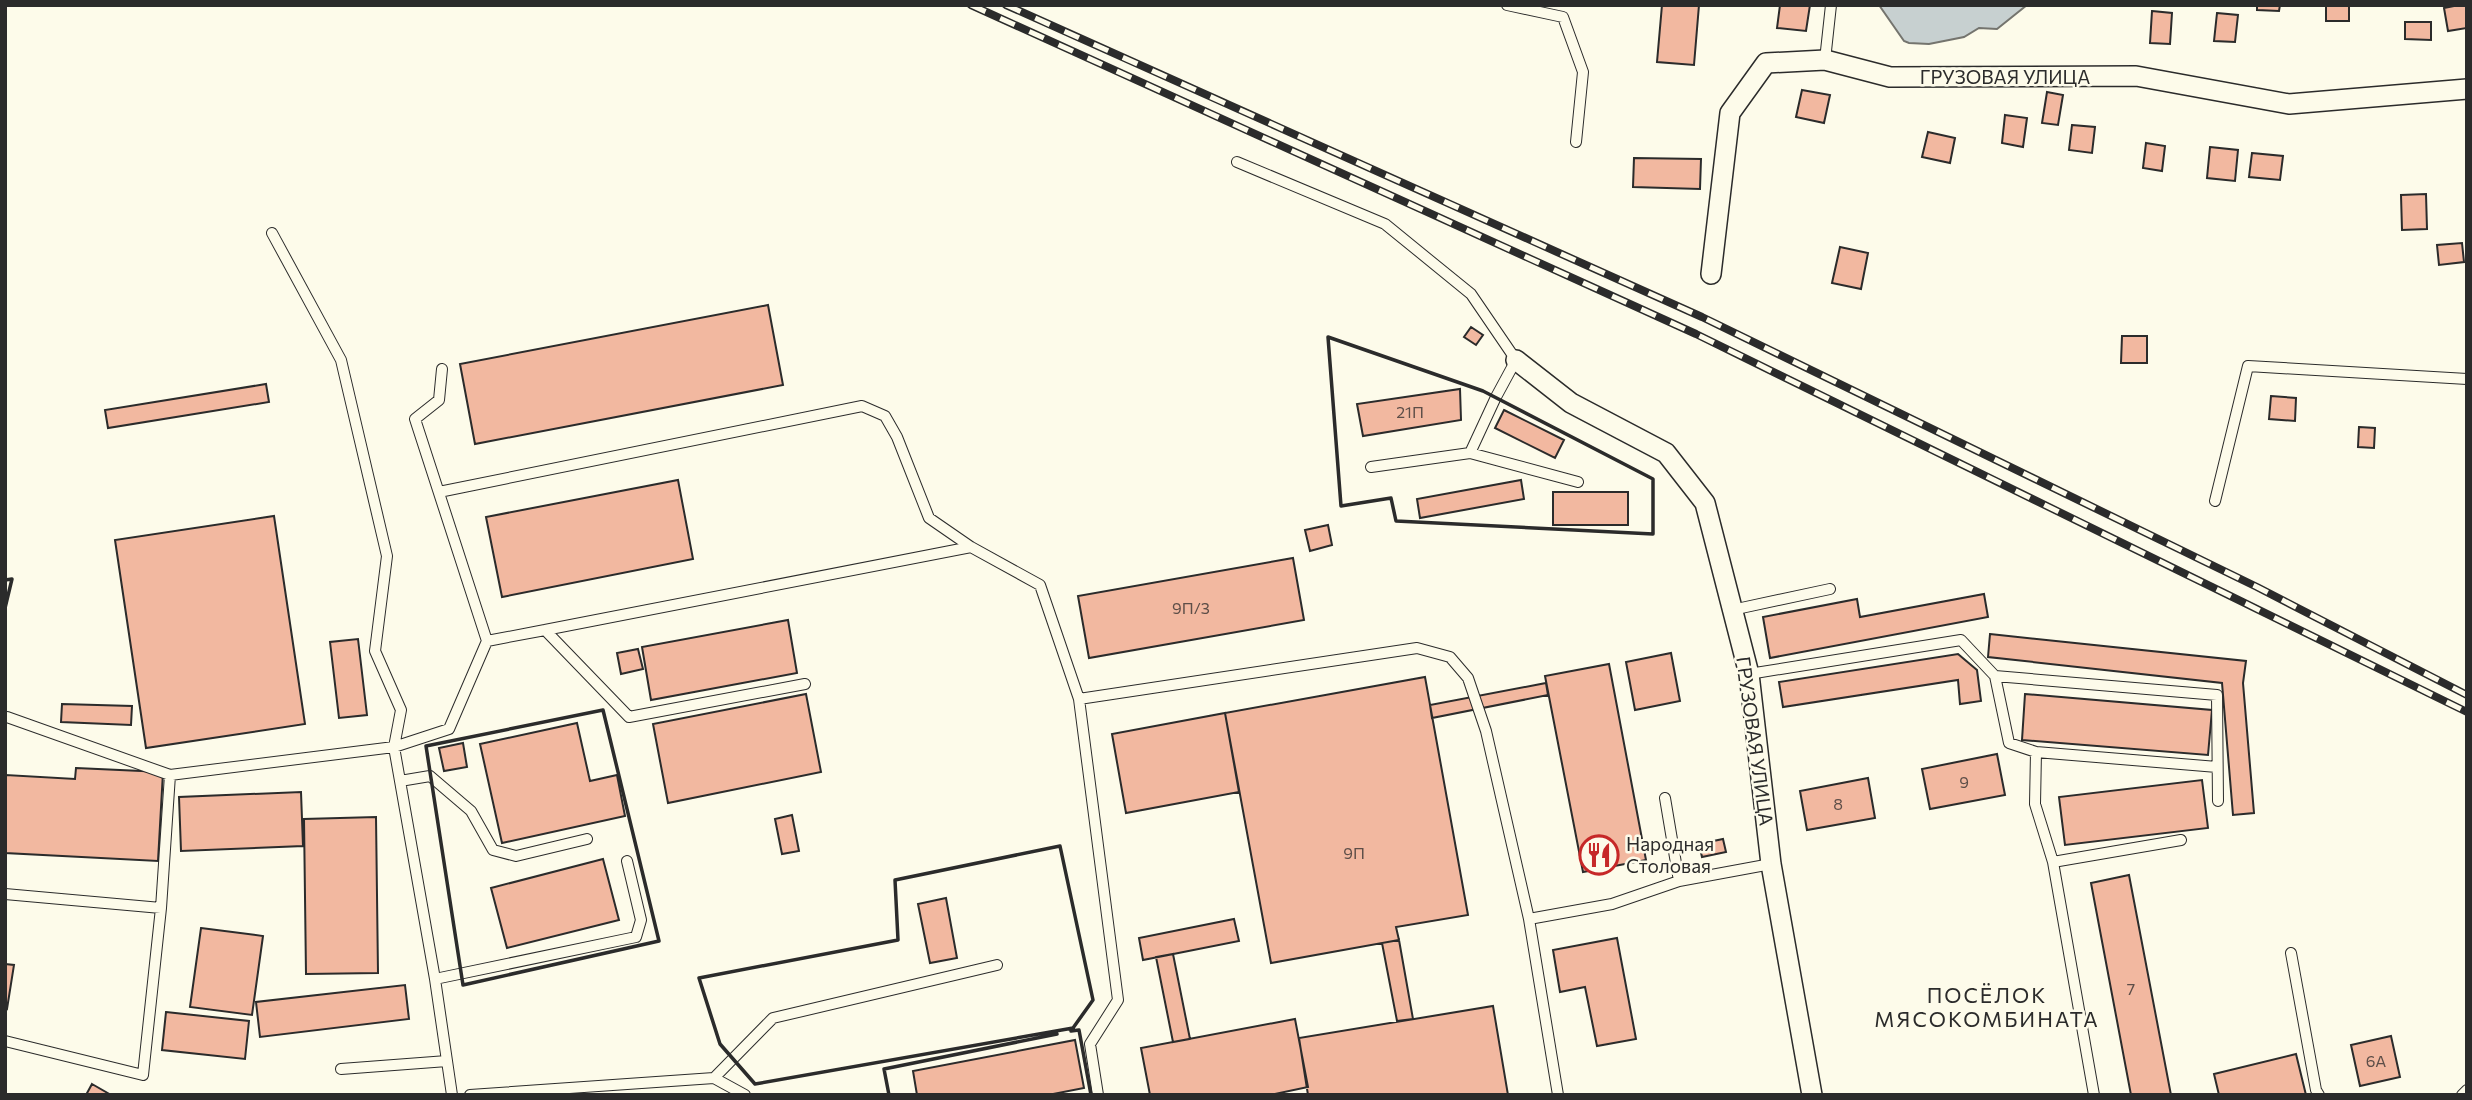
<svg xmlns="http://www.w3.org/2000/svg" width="2472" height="1100" font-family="Commissioner,sans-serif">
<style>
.water{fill:#c7d0d0;stroke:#74746e;stroke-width:2}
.building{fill:#f2b8a0;stroke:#2b2b2b;stroke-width:2}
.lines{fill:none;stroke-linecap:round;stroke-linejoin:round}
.lane-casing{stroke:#2b2b2b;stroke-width:12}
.street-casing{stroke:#2b2b2b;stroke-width:22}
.lane{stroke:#fdfbea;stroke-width:10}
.street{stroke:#fdfbea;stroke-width:19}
.rail-casing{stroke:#2b2b2b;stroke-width:8}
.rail{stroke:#fdfbea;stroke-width:5;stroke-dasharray:16;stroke-linecap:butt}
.wall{stroke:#2b2b2b;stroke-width:3.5}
.labels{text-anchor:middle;stroke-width:5;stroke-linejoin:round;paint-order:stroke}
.number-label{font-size:16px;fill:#5d4e48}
.street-label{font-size:19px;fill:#2b2b2b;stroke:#fdfbea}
.poi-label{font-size:19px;fill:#2b2b2b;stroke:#fdfbea;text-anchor:start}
.neighbourhood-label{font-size:21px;letter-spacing:2px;fill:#2b2b2b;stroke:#fdfbea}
</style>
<rect width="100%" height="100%" fill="#fdfbea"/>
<path class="water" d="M 1879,5 L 2027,5 L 1997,29 L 1979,28 L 1964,37 L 1929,44 L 1909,43 L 1904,41 Z"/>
<path class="building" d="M 1662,5 L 1699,5 L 1694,65 L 1657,62 Z
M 1780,5 L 1810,5 L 1806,31 L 1777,28 Z
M 2257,5 L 2280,5 L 2279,11 L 2257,10 Z
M 2326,5 L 2349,5 L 2349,21 L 2326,21 Z
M 2459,5 L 2467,5 L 2467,28 L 2448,31 L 2444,8 Z
M 2152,11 L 2172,13 L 2170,44 L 2150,43 Z
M 2217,13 L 2238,15 L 2235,42 L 2214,41 Z
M 2405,22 L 2431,22 L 2431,40 L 2405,39 Z
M 1802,90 L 1830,95 L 1824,123 L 1796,117 Z
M 2047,92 L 2063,95 L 2058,125 L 2042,123 Z
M 2005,115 L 2027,118 L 2023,147 L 2002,143 Z
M 2072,125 L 2095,127 L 2092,153 L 2069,150 Z
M 1928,132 L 1955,138 L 1950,163 L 1922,157 Z
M 2146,143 L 2165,146 L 2162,171 L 2143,168 Z
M 2210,147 L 2238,150 L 2235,181 L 2207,178 Z
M 2252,153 L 2283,156 L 2280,180 L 2249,177 Z
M 1634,158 L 1701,159 L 1700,189 L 1633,187 Z
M 2426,194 L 2427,229 L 2402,230 L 2401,195 Z
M 2462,243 L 2464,262 L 2439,265 L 2437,245 Z
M 1840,247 L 1868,253 L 1861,289 L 1832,283 Z
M 768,305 L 783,385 L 475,444 L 460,364 Z
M 1471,327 L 1483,335 L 1476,345 L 1464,337 Z
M 2122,336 L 2147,336 L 2147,363 L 2121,363 Z
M 266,384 L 269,402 L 108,428 L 105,410 Z
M 1460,389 L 1461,420 L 1363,436 L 1357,404 Z
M 2271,396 L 2296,398 L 2295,421 L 2269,419 Z
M 1504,410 L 1564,440 L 1555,458 L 1495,428 Z
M 2359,427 L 2375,428 L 2374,448 L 2358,447 Z
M 678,480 L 693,559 L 502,597 L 486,517 Z
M 1521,480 L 1524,499 L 1420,518 L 1417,499 Z
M 1553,492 L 1628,492 L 1628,525 L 1553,525 Z
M 274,516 L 305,724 L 146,748 L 115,540 Z
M 1328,525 L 1332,545 L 1310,551 L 1305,530 Z
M 1293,558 L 1304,620 L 1089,658 L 1078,596 Z
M 1984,594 L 1988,617 L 1770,658 L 1763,617 L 1857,599 L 1860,617 Z
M 788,620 L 797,673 L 651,700 L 642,647 Z
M 1990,634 L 2246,661 L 2243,683 L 2254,813 L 2233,815 L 2222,683 L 1988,657 Z
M 358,639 L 367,715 L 339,718 L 330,642 Z
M 638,649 L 643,669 L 621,674 L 617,653 Z
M 1671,653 L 1680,701 L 1635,710 L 1626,662 Z
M 1958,654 L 1977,670 L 1981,701 L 1960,704 L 1958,680 L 1783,707 L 1779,682 Z
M 1609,664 L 1646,860 L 1583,872 L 1545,676 Z
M 1425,677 L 1468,915 L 1396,927 L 1399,940 L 1271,963 L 1225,713 Z
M 1546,683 L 1548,695 L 1432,718 L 1430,705 Z
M 806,694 L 821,772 L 668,803 L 653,724 Z
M 2025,694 L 2212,710 L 2208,755 L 2022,740 Z
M 62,704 L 132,706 L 131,725 L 61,722 Z
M 1225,713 L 1239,792 L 1126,813 L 1112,734 Z
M 577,723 L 590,781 L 617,775 L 625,816 L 502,843 L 480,744 Z
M 463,743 L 467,767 L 444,771 L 439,748 Z
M 1997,754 L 2005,795 L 1930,809 L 1922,769 Z
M 76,768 L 163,772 L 158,861 L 5,853 L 6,775 L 75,779 Z
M 1868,778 L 1875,818 L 1807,830 L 1800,791 Z
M 2202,780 L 2208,828 L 2065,845 L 2059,797 Z
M 301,792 L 303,846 L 181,851 L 179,797 Z
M 792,815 L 799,851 L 782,854 L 775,819 Z
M 376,817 L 378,973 L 306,974 L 304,819 Z
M 1723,839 L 1726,852 L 1702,857 L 1699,844 Z
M 603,859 L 619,920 L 507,948 L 491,888 Z
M 2129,875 L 2171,1095 L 2131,1095 L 2091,883 Z
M 946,898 L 957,958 L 930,963 L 918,904 Z
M 1234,919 L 1239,941 L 1143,960 L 1139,938 Z
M 201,928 L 263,936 L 252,1015 L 190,1007 Z
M 1617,938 L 1636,1039 L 1597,1046 L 1585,987 L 1560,992 L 1553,950 Z
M 1399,940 L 1413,1019 L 1397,1021 L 1382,943 Z
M 1173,954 L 1190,1039 L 1173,1042 L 1156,957 Z
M 5,964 L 14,965 L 7,1009 L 5,1008 Z
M 405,985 L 409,1019 L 260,1037 L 256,1002 Z
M 1493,1006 L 1508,1095 L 1308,1095 L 1299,1038 Z
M 166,1012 L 249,1021 L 245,1059 L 162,1050 Z
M 1295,1019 L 1308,1087 L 1270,1095 L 1150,1095 L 1141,1048 Z
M 2391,1036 L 2400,1077 L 2360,1086 L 2351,1045 Z
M 1075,1040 L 1084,1088 L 1048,1095 L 917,1095 L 913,1071 Z
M 2296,1054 L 2306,1095 L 2219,1095 L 2214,1074 Z
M 92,1084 L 111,1095 L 86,1095 Z"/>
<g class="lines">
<g class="lane-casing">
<path id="lane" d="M 1507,5 L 1563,17 L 1583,72 L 1576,142
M 1825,60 L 1831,5
M 1237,162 L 1385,224 L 1471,294 L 1516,360 L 1496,397 L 1470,453
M 272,233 L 341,360 L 387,556 L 375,651 L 401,710 L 394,747 L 449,729 L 487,641
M 442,369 L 439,400 L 415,419 L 487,641 L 545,630 L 629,717 L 805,684
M 1371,467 L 1470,453 L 1578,482
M 439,492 L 862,406 L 885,416 L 897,437 L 929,518 L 971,547 L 1040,585 L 1079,699
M 2215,501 L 2248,366 L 2467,379
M 1732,610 L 1830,589
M 545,630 L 971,547
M 1749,674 L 1961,640 L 1995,676 L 2217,695 L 2218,801
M 1995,676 L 2009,743 L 2036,752
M 7,717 L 170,775 L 394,747 L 435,979 L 452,1095
M 400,781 L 430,776 L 471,811 L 493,850 L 516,856 L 587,839
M 2053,862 L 2181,840
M 1679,881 L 1771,864
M 5,894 L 161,908 L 170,775
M 1529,919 L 1612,904 L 1679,881 L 1665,798
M 2291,953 L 2316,1090 L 2319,1095
M 435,979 L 636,937 L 641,920 L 627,861
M 5,1041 L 143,1075 L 161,908
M 341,1069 L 447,1061
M 714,1078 L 773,1018 L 997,965
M 470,1095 L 714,1078 L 745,1095
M 1098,1095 L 1090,1044 L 1118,1000 L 1079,699 L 1417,648 L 1450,657 L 1468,678 L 1486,731 L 1529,919 L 1558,1095
M 2094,1095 L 2053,862 L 2035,804 L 2036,752 L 2217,767
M 2462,1095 L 2467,1090"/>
</g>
<g class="street-casing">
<path id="street" d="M 1711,274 L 1730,113 L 1766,63 L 1825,60 L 1890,77 L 2136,76 L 2289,104 L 2467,89
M 1516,360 L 1571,403 L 1666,453 L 1705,503 L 1749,674 L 1771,864 L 1812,1095"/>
</g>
<use href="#lane" class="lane"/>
<use href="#street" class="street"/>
<g class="rail-casing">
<path id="rail" d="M 971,5 L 1696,334 L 2467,712
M 1006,5 L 1702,317 L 2257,587 L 2467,695"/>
</g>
<use href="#rail" class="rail"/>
<path class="wall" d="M 1328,337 L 1483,391 L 1653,479 L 1653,534 L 1396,521 L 1391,498 L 1341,506 Z
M 5,580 L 12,579 L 5,608
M 603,710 L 659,941 L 463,985 L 426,746 Z
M 1060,846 L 1093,1000 L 1073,1028 L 755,1084 L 720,1044 L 699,978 L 898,940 L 895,880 Z
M 1071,1031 L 1079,1030 L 1091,1095
M 889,1095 L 884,1069 L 1057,1034"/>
</g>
<defs>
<g id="restaurant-ring" transform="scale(2.0125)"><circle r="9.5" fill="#fdfbea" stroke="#c62828" stroke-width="1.5"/><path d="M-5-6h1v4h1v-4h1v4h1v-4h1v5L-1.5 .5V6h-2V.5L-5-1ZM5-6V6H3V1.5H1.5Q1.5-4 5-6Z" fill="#c62828"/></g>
</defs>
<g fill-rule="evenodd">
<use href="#restaurant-ring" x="1599" y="855"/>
</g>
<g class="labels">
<g class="number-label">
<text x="1410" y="418">21П</text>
<text x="1191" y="614">9П/3</text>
<text x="1964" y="788">9</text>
<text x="1838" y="810">8</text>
<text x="1354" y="859">9П</text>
<text x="2131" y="995">7</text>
<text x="2376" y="1067">6А</text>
</g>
<g class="street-label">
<text x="2005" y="84">ГРУЗОВАЯ УЛИЦА</text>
<text transform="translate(1755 741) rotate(82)" y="7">ГРУЗОВАЯ УЛИЦА</text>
</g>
<g class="poi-label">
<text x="1626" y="851">Народная<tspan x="1626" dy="22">Столовая</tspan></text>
</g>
<g class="neighbourhood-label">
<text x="1987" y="1003">ПОСЁЛОК<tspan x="1987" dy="24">МЯСОКОМБИНАТА</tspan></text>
</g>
</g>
<rect width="2472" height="1100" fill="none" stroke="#2b2b2b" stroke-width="14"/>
</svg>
